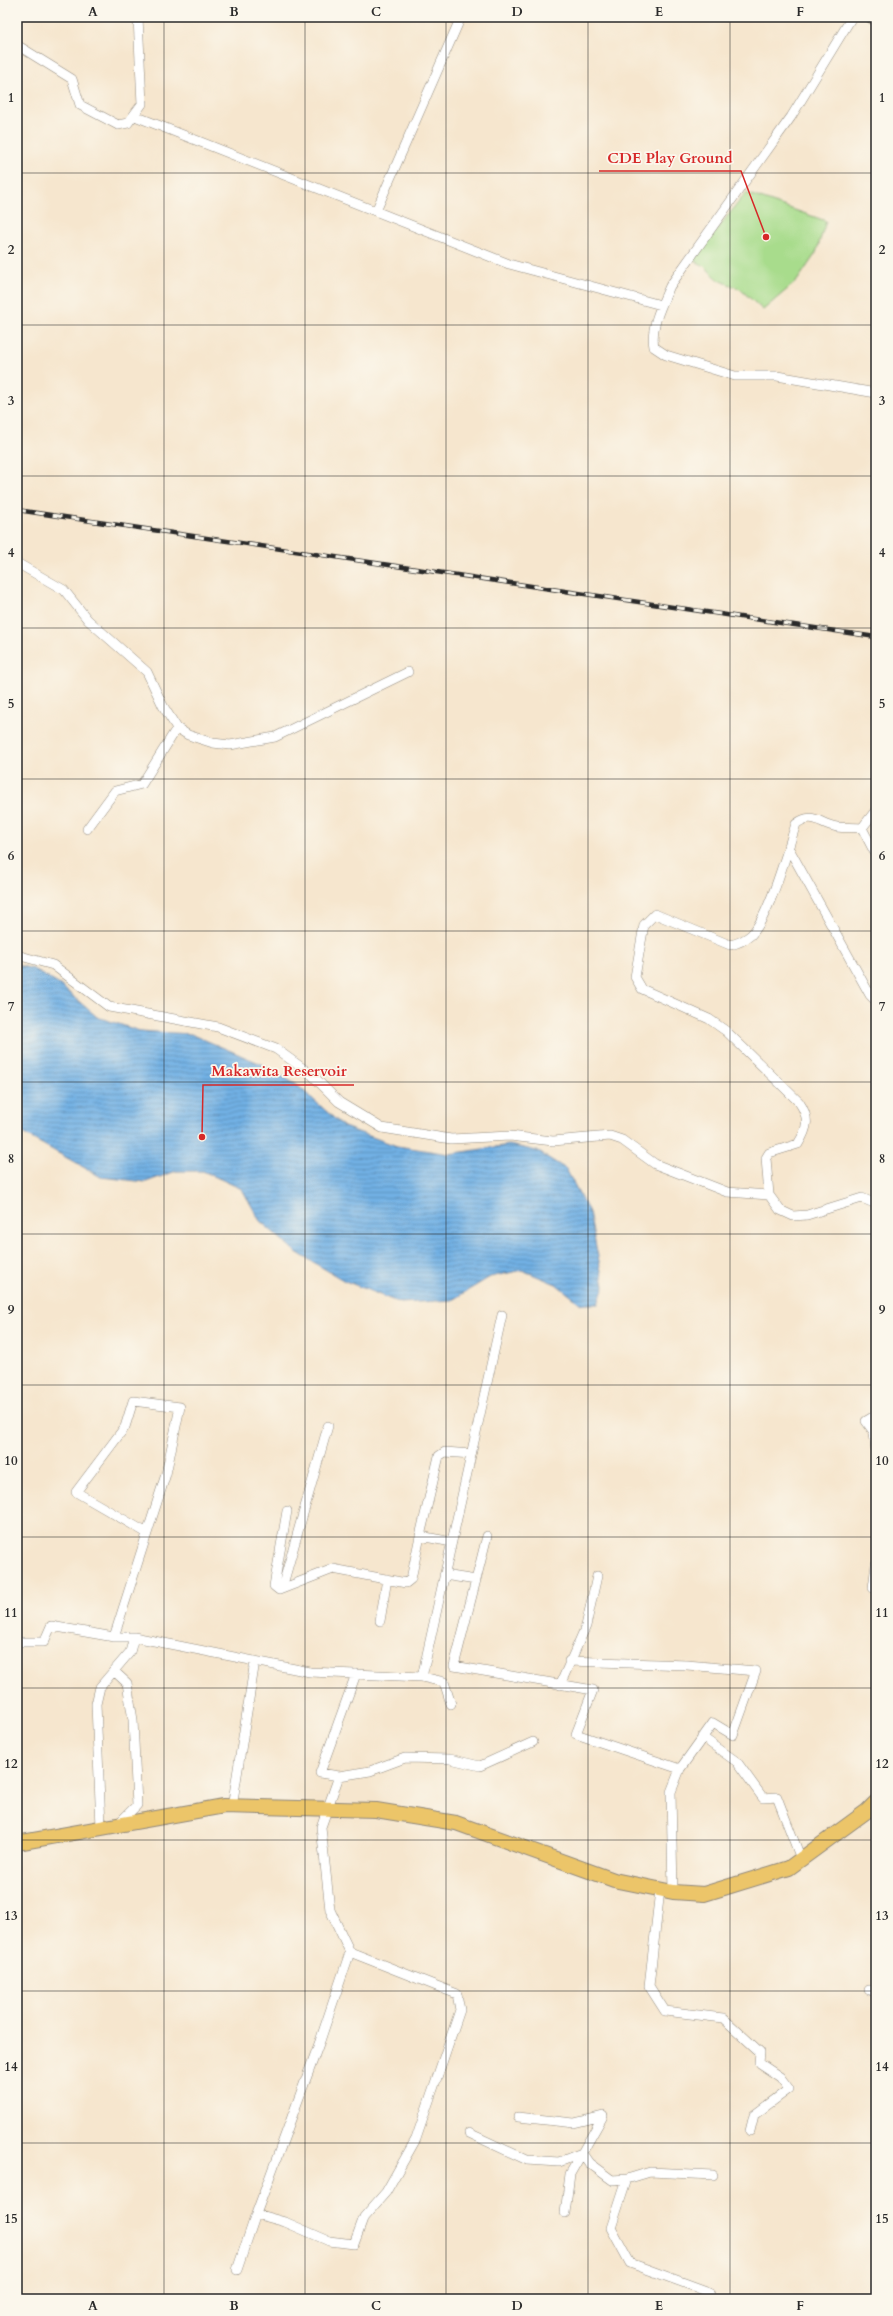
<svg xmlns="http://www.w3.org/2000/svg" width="893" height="2316" font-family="Cardo,serif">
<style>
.green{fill:#a8dc8c;stroke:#6a845c}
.water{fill:url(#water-rules);stroke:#4e6e88}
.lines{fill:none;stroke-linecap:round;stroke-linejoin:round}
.street-casing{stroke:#90887c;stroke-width:10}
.secondary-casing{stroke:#90887c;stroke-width:14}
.primary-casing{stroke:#90887c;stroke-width:16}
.street{stroke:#fff;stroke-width:9}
.secondary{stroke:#f7e8c3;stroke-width:12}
.primary{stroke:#ecc569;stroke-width:14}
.rail-casing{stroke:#2b2b2b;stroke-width:4.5}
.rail{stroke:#fbf7ec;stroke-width:3;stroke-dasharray:9;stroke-linecap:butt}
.grid{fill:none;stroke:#2b2b2b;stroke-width:1;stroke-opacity:0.55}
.leader{fill:none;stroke:#d62828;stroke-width:1.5}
.callout-dot{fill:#d62828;stroke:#fbf7ec;stroke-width:1.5}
.callout-label{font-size:15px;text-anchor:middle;font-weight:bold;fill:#d62828;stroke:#fbf7ec;stroke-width:3.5;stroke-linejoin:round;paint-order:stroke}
.neatline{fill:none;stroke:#2b2b2b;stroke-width:1.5}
.grid-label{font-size:13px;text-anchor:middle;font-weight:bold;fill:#2b2b2b}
</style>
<defs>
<pattern id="water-rules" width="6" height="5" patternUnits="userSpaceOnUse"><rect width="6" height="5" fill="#71b0e4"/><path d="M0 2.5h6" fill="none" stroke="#5d8fb9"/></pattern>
</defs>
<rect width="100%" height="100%" fill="#fbf7ec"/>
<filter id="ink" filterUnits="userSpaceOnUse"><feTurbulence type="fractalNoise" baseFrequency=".025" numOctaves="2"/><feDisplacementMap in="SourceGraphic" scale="8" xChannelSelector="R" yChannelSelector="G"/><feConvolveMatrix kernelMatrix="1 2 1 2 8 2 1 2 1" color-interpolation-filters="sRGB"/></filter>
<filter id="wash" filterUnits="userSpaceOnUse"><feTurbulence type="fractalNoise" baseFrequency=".012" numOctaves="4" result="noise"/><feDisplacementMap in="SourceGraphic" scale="16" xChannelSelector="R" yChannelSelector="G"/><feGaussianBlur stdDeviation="0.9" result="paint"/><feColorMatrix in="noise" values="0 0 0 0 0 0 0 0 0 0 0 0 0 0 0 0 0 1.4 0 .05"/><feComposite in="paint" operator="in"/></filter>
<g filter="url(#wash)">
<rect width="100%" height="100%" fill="#f6e6ce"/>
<path class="green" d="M 746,193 L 826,221 L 816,253 L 797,281 L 763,310 L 740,289 L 719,280 L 703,265 L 692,260 Z"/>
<path class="water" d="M 17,965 L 33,969 L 60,985 L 97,1017 L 140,1031 L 191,1034 L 259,1063 L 297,1085 L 344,1127 L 397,1146 L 449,1154 L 509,1145 L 537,1151 L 566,1169 L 589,1212 L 604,1286 L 598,1304 L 581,1304 L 556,1284 L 522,1270 L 490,1277 L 452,1300 L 400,1303 L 343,1280 L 296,1252 L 260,1221 L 242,1189 L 203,1171 L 176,1171 L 146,1182 L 101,1177 L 17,1130 Z"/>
</g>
<g filter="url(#ink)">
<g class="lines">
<g class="street-casing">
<path id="street" d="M 852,17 L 791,117 L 670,286 C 662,304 650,327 654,347 L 666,355 L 735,376 L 777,376 L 876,393
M 17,45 L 72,79 L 80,105 L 118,125 L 128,123 L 142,104 L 138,17
M 135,116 L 509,264 L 661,305
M 376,211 L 461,17
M 17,563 L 64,590 L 88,620 L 147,672 L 163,706 L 177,728 L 188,735 L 213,743 L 230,745 L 275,737 L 408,672
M 876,810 L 862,828 C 854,827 845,828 837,827 C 819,824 813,811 796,824 C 787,851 769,917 751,935 C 744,941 739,943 730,945 L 655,914 L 644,925 L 635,977 L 642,989 L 709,1019 L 726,1031 L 799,1102 C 810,1118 808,1128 798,1144 L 769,1153 L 766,1158 L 769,1195 L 780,1210 L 793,1216 L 807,1215 L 862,1198 L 876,1204
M 862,828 L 876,855
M 87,829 L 115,791 L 142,784 L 177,728
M 788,847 L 870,995 L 876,1001
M 17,955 L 53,965 L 109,1007 L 218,1027 L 276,1049 L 312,1075 L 339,1102 L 382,1128 L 451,1139 L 510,1136 L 553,1141 L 610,1136 L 622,1140 L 655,1164 L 727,1192 L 769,1195
M 876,1415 L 866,1421 L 874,1432 L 876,1451
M 287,1511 L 274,1586 L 279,1590 L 333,1569 L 406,1583 L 411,1579 L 420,1536
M 452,1542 L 420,1536 L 439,1456 L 445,1452 L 471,1454
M 876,1564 L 873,1588 L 876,1588
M 444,1575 L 476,1580 L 487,1536
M 476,1580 L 454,1666 L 593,1690 L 576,1734 L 680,1769 L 671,1792 L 673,1892
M 282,1588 L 328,1426
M 380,1621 L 387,1579
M 114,1637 L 166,1474 L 180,1407 L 133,1401 L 125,1427 L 76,1492 L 147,1533
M 134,1637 L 310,1672 L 422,1677 L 502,1315
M 17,1642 L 44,1642 L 51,1626 L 114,1637 L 134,1637 L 130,1652 L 100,1687 L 96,1704 L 101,1827
M 569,1661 L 687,1665 L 756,1671 L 733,1735 L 713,1723 L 680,1769
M 114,1671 L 127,1683 L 133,1720 L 137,1805 L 119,1823
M 422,1677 L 444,1682 L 451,1704
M 560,1685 L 586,1626 L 597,1576
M 702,1737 L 737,1762 L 763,1798 L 777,1797 L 801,1859
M 339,1776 L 370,1771 L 405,1758 L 450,1759 L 480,1766 L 533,1742
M 232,1807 L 255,1661
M 660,1890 L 649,1986 L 665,2011 L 723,2018 L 760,2052 L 759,2063 L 780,2077 L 789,2089 L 754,2115 L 750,2131
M 350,1952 L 320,2041 L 256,2214 L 285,2222 L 329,2241 L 354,2244 L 364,2217 L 386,2192 L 416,2139 L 460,2010 L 457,1994 L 350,1952 L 330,1910 L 321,1827 L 339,1776 L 320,1773 L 356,1674
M 869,1990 L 876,1990
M 518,2117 L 574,2123 L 603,2116 L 582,2153 L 589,2163 L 612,2180 L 627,2179
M 469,2133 L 527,2160 L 559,2162 L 582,2153
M 565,2213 L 570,2174 L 582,2153
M 237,2270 L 256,2214
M 712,2299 L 709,2292 L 630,2263 L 611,2228 L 627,2179 L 650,2172 L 713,2175"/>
</g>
<g class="secondary-casing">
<path id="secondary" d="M 872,17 L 876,19"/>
</g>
<g class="primary-casing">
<path id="primary" d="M 17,1843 L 224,1806 L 376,1810 L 456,1823 L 614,1880 L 673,1892 L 704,1894 L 789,1868 L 867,1811 L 876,1802"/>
</g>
<use href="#street" class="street"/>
<use href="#secondary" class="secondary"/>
<use href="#primary" class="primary"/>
<g class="rail-casing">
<path id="rail" d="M 17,510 L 876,637"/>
</g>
<use href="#rail" class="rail"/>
</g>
</g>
<path class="grid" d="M 164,17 L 164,2299M 305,17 L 305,2299M 446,17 L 446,2299M 588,17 L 588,2299M 730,17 L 730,2299M 17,173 L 876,173M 17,325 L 876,325M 17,476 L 876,476M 17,628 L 876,628M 17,779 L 876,779M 17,931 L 876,931M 17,1082 L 876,1082M 17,1234 L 876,1234M 17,1385 L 876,1385M 17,1537 L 876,1537M 17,1688 L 876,1688M 17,1840 L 876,1840M 17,1991 L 876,1991M 17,2143 L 876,2143"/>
<path class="leader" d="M766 237L741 171H599M202 1137L203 1085H354"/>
<g class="callout-dot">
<circle cx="766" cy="237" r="4"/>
<circle cx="202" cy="1137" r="4"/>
</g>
<g class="callout-label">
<text x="670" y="163">CDE Play Ground</text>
<text x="279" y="1076">Makawita Reservoir</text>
</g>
<rect width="893" height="2316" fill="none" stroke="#fbf7ec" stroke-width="44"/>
<rect x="22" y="22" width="849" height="2272" class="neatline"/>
<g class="grid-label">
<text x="93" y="16">A</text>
<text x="234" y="16">B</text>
<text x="376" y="16">C</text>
<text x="517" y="16">D</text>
<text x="659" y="16">E</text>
<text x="800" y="16">F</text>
<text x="11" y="102">1</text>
<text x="882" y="102">1</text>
<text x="11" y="254">2</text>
<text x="882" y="254">2</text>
<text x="11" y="405">3</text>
<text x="882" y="405">3</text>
<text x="11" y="557">4</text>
<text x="882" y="557">4</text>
<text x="11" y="708">5</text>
<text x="882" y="708">5</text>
<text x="11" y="860">6</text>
<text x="882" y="860">6</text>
<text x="11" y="1011">7</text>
<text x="882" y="1011">7</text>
<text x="11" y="1163">8</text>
<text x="882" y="1163">8</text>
<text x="11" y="1314">9</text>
<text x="882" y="1314">9</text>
<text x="11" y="1465">10</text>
<text x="882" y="1465">10</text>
<text x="11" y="1617">11</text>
<text x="882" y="1617">11</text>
<text x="11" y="1768">12</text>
<text x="882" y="1768">12</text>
<text x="11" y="1920">13</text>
<text x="882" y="1920">13</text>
<text x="11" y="2071">14</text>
<text x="882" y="2071">14</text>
<text x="11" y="2223">15</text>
<text x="882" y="2223">15</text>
<text x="93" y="2310">A</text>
<text x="234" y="2310">B</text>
<text x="376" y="2310">C</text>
<text x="517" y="2310">D</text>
<text x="659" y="2310">E</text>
<text x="800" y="2310">F</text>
</g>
</svg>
